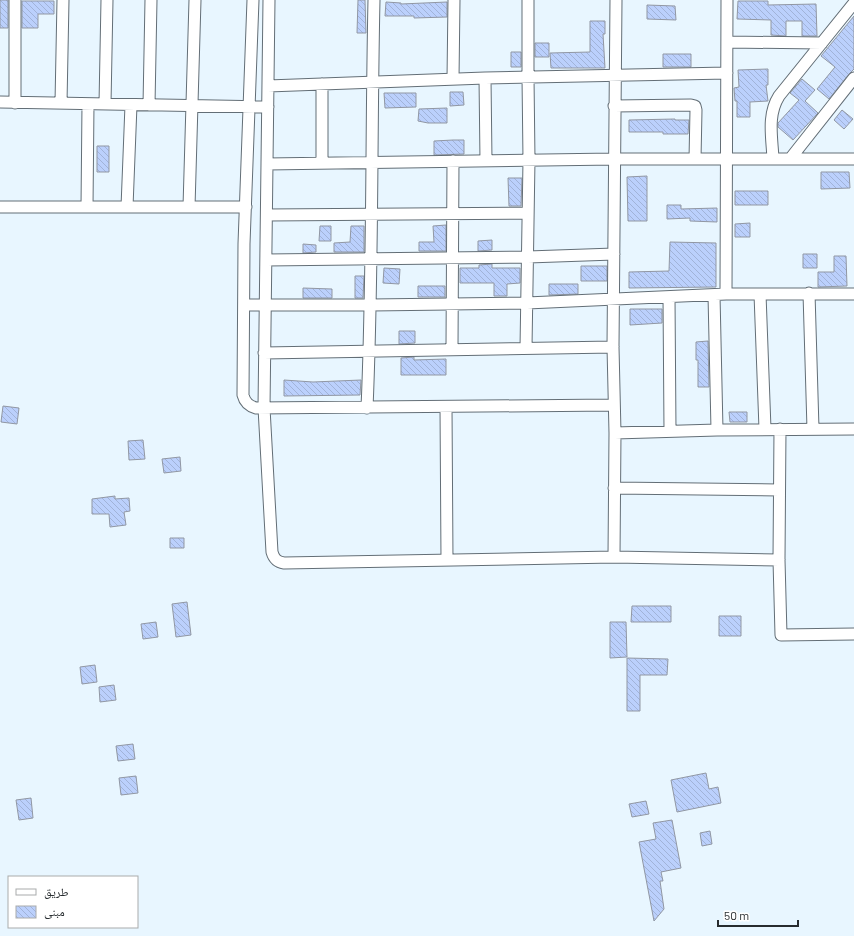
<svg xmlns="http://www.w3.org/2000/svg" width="854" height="936" font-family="Barlow,'Noto Naskh Arabic',sans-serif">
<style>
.building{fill:url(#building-back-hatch);stroke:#9197a3}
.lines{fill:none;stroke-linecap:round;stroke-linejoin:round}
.street-casing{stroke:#636e76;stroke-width:13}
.street{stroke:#fff;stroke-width:11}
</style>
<defs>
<pattern id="building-back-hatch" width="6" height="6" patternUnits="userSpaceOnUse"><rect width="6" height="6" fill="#bbd0fc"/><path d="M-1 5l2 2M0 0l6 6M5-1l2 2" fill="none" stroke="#a1b3d8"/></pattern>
</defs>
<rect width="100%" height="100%" fill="#e8f6ff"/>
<path class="building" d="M 0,0 L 8,0 L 8,28 L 0,28 Z
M 358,0 L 365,0 L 366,33 L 357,33 Z
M 22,1 L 54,1 L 54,14 L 38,14 L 38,28 L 22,28 Z
M 738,1 L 768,1 L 768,5 L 816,4 L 817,36 L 802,36 L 802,21 L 786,21 L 786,36 L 771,35 L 771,20 L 737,19 Z
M 386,2 L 401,3 L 401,4 L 447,2 L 447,17 L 414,18 L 414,16 L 385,16 Z
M 647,5 L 675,6 L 676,20 L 647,19 Z
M 854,16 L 854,69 L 849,74 L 829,99 L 817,89 L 835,67 L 821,56 Z
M 590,21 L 605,21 L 605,34 L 603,34 L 605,68 L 551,68 L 550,53 L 590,52 Z
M 535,43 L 549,43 L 549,57 L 535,57 Z
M 511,52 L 521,52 L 521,67 L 511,67 Z
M 663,54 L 691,54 L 691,67 L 663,67 Z
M 768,69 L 768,85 L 766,85 L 768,101 L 750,102 L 750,117 L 737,117 L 737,101 L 735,101 L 734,88 L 739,87 L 738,70 Z
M 802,79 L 815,90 L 805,101 L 818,113 L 793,140 L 778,127 L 778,123 L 799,100 L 790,93 Z
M 450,92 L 463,92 L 464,105 L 450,106 Z
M 384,93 L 416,93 L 416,107 L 385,108 Z
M 447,108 L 447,123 L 428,123 L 418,121 L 419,109 Z
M 842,110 L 853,119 L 844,129 L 834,120 Z
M 675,119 L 675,120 L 689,120 L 688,134 L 663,134 L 663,132 L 629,132 L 629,120 Z
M 453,140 L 464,140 L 464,154 L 434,155 L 434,141 Z
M 97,146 L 109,146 L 109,172 L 97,172 Z
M 821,172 L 849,172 L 850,188 L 821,189 Z
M 647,176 L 647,221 L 628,221 L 627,177 Z
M 508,178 L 522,178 L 521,206 L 509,206 Z
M 735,191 L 768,191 L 768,205 L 735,205 Z
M 667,205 L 681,205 L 681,209 L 717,208 L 717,222 L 690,221 L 690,218 L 667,219 Z
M 750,223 L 750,237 L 735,237 L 735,224 Z
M 446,225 L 446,251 L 419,251 L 419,242 L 434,242 L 433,226 Z
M 320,226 L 331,226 L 331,241 L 319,241 Z
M 351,226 L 364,226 L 364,252 L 334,252 L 334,243 L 350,242 Z
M 492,240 L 492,250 L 478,251 L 478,241 Z
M 670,242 L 716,243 L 716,287 L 629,288 L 629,272 L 669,271 Z
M 303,244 L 316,245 L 316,252 L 303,253 Z
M 803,254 L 817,254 L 817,268 L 803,268 Z
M 834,256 L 846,256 L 847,286 L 818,287 L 818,272 L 834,272 Z
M 492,264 L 492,268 L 520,268 L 520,283 L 507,284 L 507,296 L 494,296 L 494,283 L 460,283 L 460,268 L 479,268 L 479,265 Z
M 581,266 L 607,266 L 607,281 L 581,281 Z
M 384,268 L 400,269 L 399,284 L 383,283 Z
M 355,276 L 364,276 L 363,298 L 355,298 Z
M 549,284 L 578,284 L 578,294 L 549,295 Z
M 418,286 L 445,286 L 445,297 L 418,297 Z
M 303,288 L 332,289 L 332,298 L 303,298 Z
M 630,309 L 662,309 L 662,323 L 630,325 Z
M 399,331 L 415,331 L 415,343 L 399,344 Z
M 708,341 L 709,387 L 698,387 L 698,360 L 696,360 L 696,342 Z
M 414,357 L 414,360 L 446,359 L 446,375 L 401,375 L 401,358 Z
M 284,380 L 313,382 L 361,380 L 360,395 L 284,396 Z
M 3,406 L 19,408 L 17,424 L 1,422 Z
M 729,412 L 747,412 L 747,422 L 730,422 Z
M 143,440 L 145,459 L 129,460 L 128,441 Z
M 180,457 L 181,471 L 164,473 L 162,459 Z
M 115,496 L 115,499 L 129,498 L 130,511 L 124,512 L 126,525 L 110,527 L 109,514 L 92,514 L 92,499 Z
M 170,538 L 184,538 L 184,548 L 170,548 Z
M 187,602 L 191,635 L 176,637 L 172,604 Z
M 632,606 L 671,606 L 671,622 L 631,622 Z
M 719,616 L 741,616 L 741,636 L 719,636 Z
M 156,622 L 158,637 L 143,639 L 141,624 Z
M 610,622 L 626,622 L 627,657 L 610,658 Z
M 627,658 L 668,659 L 667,675 L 640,675 L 640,711 L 627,711 Z
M 95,665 L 97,682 L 82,684 L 80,667 Z
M 114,685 L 116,700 L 100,702 L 99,687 Z
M 133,744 L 135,759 L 118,761 L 116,746 Z
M 706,773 L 709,789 L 718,787 L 721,803 L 677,812 L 671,780 Z
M 136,776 L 138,793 L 121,795 L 119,778 Z
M 31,798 L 33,818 L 19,820 L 16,800 Z
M 646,801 L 649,814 L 632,817 L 629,804 Z
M 672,820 L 681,868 L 661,872 L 663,881 L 660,881 L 664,909 L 654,921 L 639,842 L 656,839 L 653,823 Z
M 710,831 L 712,844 L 702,846 L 700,833 Z"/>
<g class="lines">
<g class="street-casing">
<path id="street" d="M 15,0 L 15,103
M 253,0 L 244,244 L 243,395 C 245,403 249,406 256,408 L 613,405
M 269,0 L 264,408 L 272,552 C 274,559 277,562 284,563 L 614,557 L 779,560
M 727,42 L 822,43
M 485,78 L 486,161
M 453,79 L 454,0
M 268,86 L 485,78 L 727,73
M 0,102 L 268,107
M 61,103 L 63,0
M 105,104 L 107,0
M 149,105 L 151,0
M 614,106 L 691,105 L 695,106 L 696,110 L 695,159
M 773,159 C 772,137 767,115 779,96 L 854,3
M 790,159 L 854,78
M 322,163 L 322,84
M 267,164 L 614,159 L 854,159
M 0,207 L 246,207
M 87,207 L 88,104
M 127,207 L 131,105
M 189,207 L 195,0
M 267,215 L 528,213
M 266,260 L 528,257 L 614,254
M 809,293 L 813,429
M 726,294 L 727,0
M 760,294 L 765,429
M 714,295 L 717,430
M 669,297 L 670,431
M 244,305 L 371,305 L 527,303 L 726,294 L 854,294
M 526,348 L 529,160 L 528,77 L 528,0
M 452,349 L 453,161
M 264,353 L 613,347
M 446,407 L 447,560
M 367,408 C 373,272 371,136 374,0
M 780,429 L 779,560 L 781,635 L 854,634
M 615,433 L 717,430 L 854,429
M 614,488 L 779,490
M 614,557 L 615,433 L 613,347 L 616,0"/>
</g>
<use href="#street" class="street"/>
</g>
<rect x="8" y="876" width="130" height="52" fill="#ffffff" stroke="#a9abac"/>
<rect x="16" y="889" width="20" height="6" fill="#ffffff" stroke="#a9abac"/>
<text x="44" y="896" font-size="12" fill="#272c2f">طريق</text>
<rect x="16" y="906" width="20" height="12" fill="url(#building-back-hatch)" stroke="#a9abac"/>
<text x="44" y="916" font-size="12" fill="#272c2f">مبنى</text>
<path d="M718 920v6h80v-6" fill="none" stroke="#272c2f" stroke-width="2"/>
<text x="724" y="920" font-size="12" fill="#272c2f" stroke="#ffffff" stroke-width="3" paint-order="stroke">50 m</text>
</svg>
